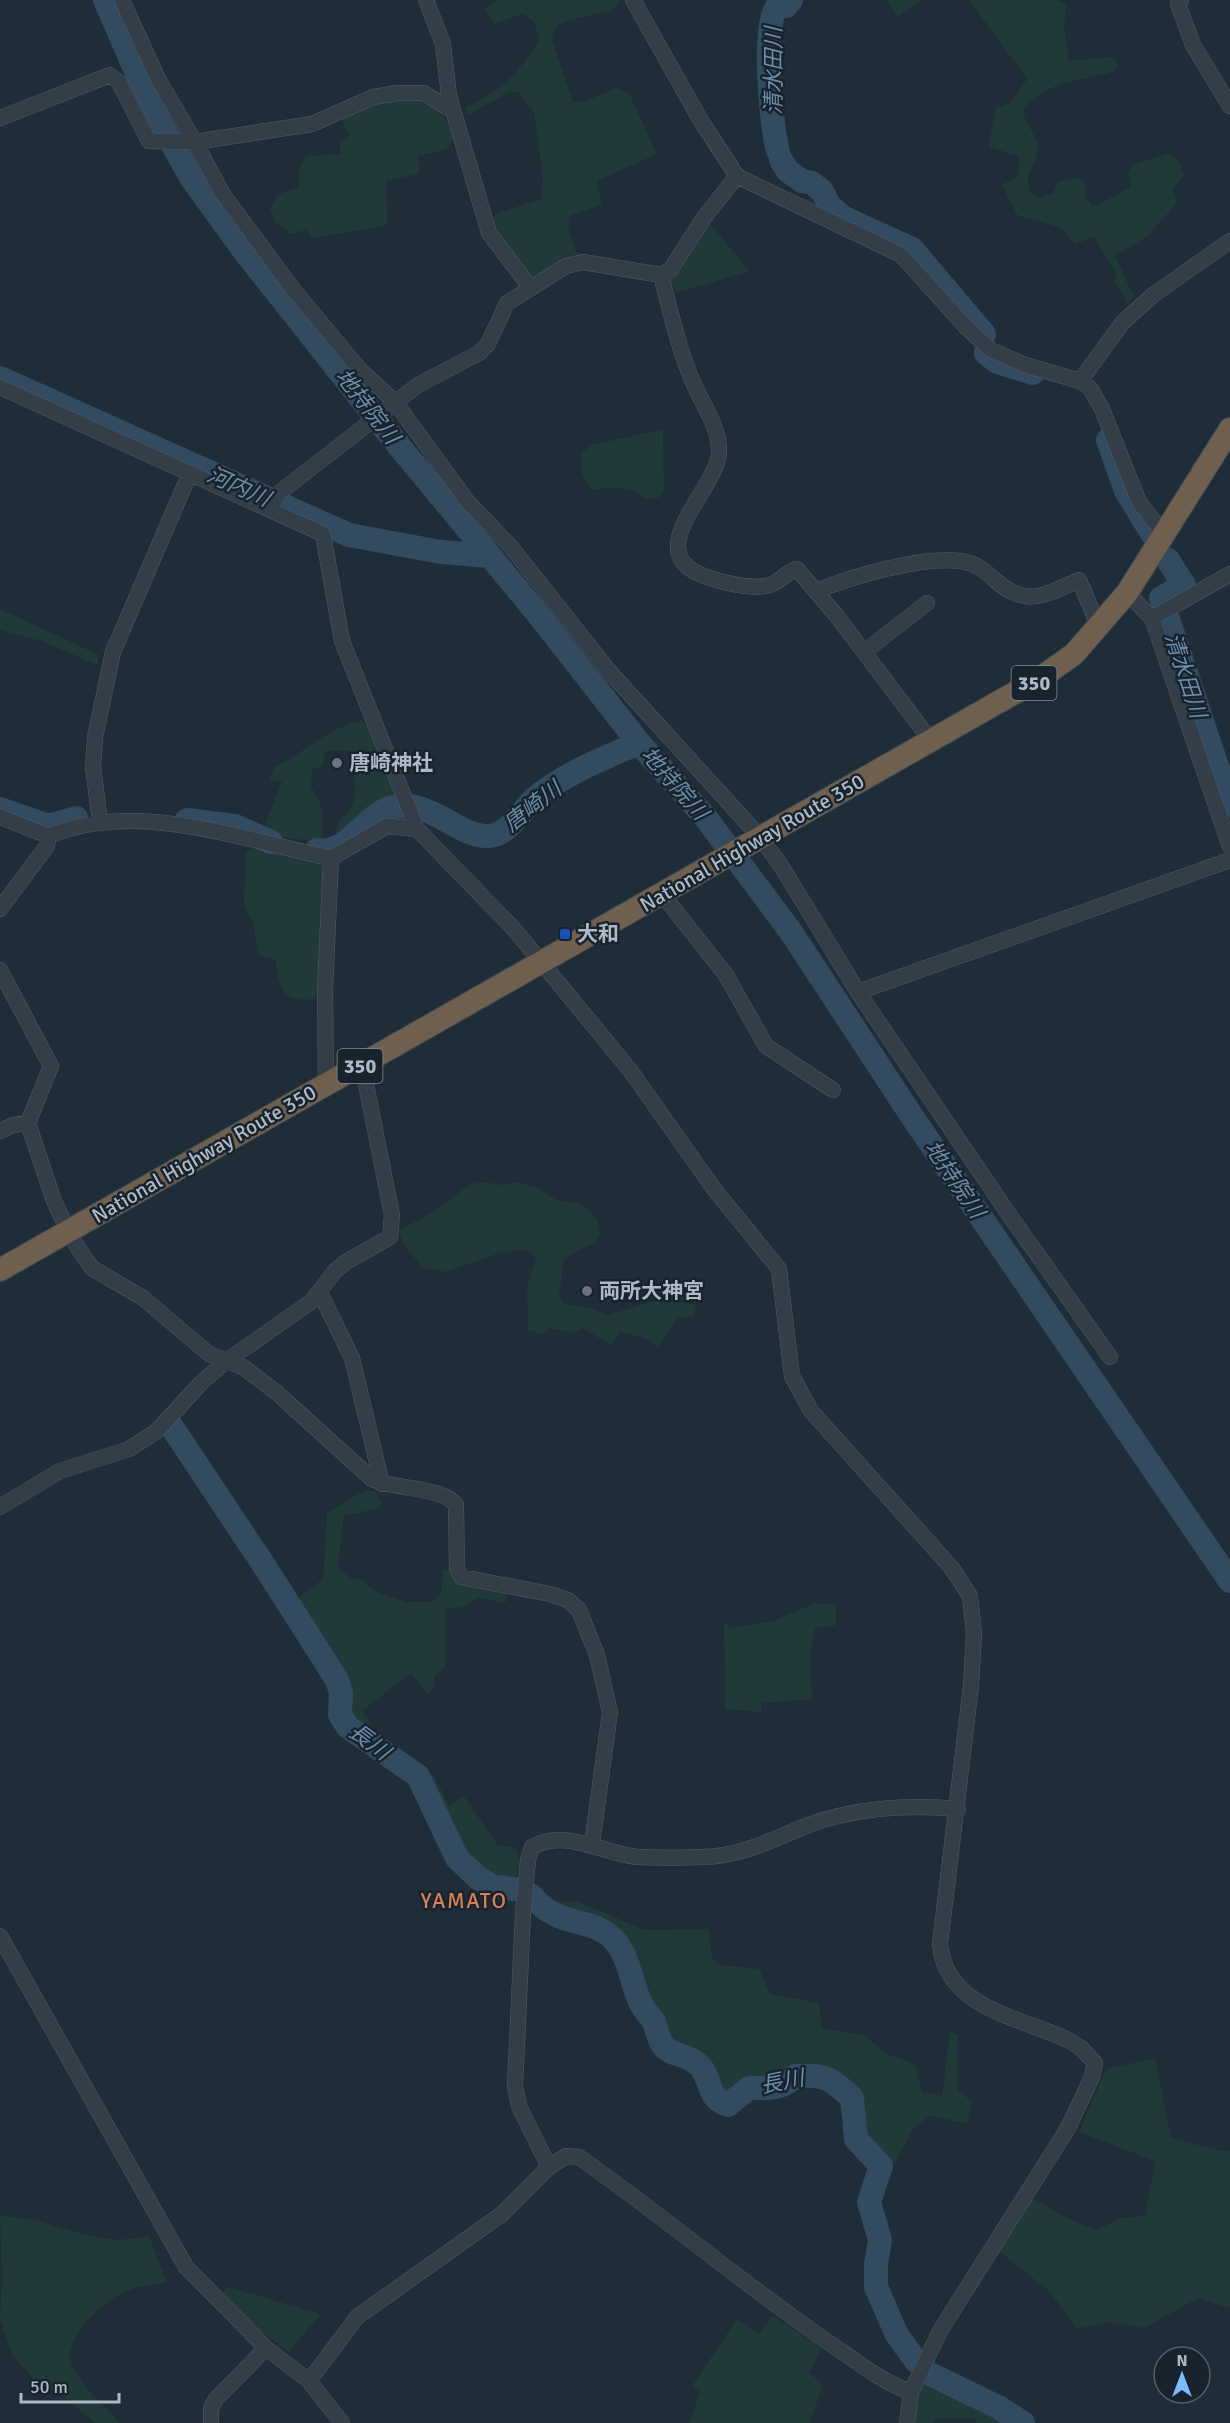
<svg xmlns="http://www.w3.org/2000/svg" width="1230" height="2423" font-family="Signika,'Noto Sans JP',sans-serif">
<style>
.green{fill:#213939}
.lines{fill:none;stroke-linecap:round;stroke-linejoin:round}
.river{stroke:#324b60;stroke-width:24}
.minor-casing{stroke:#505c66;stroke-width:16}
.highway-casing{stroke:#3d4953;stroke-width:24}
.minor{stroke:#333e48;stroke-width:15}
.highway{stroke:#6f5f4f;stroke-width:22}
.worship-dot{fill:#6b7280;stroke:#18232d;stroke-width:2}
.transit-dot{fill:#1a4fb4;stroke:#18232d;stroke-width:2}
.labels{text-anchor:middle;stroke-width:5;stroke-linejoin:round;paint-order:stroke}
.shield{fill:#18232d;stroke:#808c97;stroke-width:1.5}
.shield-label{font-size:20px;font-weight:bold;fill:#adb9c5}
.poi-label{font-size:21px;font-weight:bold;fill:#adb9c5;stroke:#18232d;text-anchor:start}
.street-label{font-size:21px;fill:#adb9c5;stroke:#18232d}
.water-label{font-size:22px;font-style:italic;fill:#6c8eaa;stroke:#18232d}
.neighbourhood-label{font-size:22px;letter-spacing:1.5px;fill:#d77f56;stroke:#18232d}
</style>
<rect width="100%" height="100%" fill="#1f2d38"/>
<path class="green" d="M 496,0 L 621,0 L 612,11 L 569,20 L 555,28 L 552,40 L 573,102 L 585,101 L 616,88 L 629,93 L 657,154 L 597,181 L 602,205 L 570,216 L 568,227 L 578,256 L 531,278 L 492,227 L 495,214 L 541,199 L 543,178 L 534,113 L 519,92 L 509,92 L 468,115 L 465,107 C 499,93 521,72 539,39 L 534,22 L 523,14 L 494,24 L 485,9 Z
M 887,0 L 923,0 L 898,17 Z
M 969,0 L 1057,0 L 1066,5 L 1064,27 L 1069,61 L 1112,57 L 1118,63 L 1115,71 C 1079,82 1051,79 1023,109 C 1024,125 1041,137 1037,154 C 1034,172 1021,174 1032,195 L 1040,198 L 1054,192 L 1058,182 L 1077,177 L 1086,184 L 1086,197 L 1093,207 L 1131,187 L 1128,173 L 1132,165 L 1170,153 L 1179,162 L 1184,176 L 1173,189 L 1177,203 L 1148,236 L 1115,256 L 1134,297 L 1127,304 L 1115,281 L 1117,274 L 1094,237 L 1075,244 L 1062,228 L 1017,215 L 1002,185 L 1019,175 L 1019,156 L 989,147 L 995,108 L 1010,103 L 1027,79 Z
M 408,96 C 437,105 442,108 454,137 L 447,149 L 418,156 L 420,170 L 418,174 L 386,181 L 388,221 L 385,226 L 312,238 L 306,230 L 291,234 L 276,223 L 270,209 L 277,195 L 299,187 L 299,169 L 306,156 L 341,154 L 339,142 L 349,135 L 339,114 L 384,98 Z
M 702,221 L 710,224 L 750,271 L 676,293 L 668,275 Z
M 663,429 L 664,489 L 660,497 L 645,499 C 630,485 612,486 592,490 C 582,478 579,467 582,452 L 592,445 Z
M 0,609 L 99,655 L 97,665 L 42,641 L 0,630 Z
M 361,721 L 372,728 L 408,817 L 371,827 L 354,826 L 338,841 L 336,833 L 340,819 C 362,807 355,773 349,751 L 325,751 L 322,766 L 312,769 L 311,787 C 324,804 325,822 321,842 L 271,836 L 265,825 L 282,781 L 269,781 L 274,767 C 305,753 328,727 361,721 Z
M 253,848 L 319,860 L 324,868 L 318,991 L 314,999 C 284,1003 277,988 276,960 L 258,955 L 253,922 L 244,907 L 244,900 L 246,853 Z
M 483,1182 L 503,1185 L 517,1182 L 536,1187 L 558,1201 L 581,1203 L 597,1219 L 600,1233 L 596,1241 L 564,1259 L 559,1296 L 565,1304 L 590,1308 L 607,1315 L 655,1301 L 697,1304 L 693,1317 L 678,1318 L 658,1347 L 644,1338 L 620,1332 L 612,1346 L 583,1328 L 571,1333 L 549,1328 L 542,1334 L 528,1330 L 527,1286 L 536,1258 L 528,1250 L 502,1252 L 446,1272 L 423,1268 L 403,1244 L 399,1230 L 433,1212 L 471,1184 Z
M 365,1490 L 375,1492 L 382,1501 L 379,1508 L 344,1516 L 338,1567 L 350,1578 L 363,1580 L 374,1591 L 407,1602 L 432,1602 L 441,1594 L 443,1570 L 452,1569 L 509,1590 L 505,1603 L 478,1598 L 464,1607 L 446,1609 L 445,1668 L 435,1675 L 433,1690 L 428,1695 L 411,1673 L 362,1711 L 383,1741 L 400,1756 L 434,1776 L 449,1805 L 464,1796 L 498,1846 L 515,1847 L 521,1862 L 515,1879 L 507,1885 L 492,1882 L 460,1853 L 422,1775 L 349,1722 C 342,1708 347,1692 342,1677 C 333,1655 307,1622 294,1601 L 323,1579 L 327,1513 Z
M 815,1603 L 836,1605 L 836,1625 L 815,1628 L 810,1652 L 812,1699 L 762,1703 L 761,1712 L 725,1709 L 724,1621 L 731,1628 L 773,1621 Z
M 563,1901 L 576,1901 L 645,1930 L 709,1929 L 712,1959 L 721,1965 L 759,1969 L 770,1994 L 819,2003 L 822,2028 L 863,2035 L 888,2054 L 916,2065 L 922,2092 L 942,2096 L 950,2031 L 958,2035 L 958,2090 L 972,2102 L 967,2124 L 930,2115 L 913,2129 L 895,2164 L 881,2158 L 860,2137 L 856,2096 L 834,2073 L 817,2068 L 791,2072 L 783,2080 L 746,2084 L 735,2095 L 727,2097 L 718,2094 L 698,2057 L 671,2046 L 643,1997 L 621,1939 L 608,1927 L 556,1913 L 555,1903 Z
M 1155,2058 L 1171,2138 L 1222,2151 L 1230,2151 L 1230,2308 L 1198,2298 L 1144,2328 L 1107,2322 L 1077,2329 L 1050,2292 L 999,2251 L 1030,2197 L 1071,2220 L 1097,2230 L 1121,2218 L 1145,2216 L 1155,2161 L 1079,2132 L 1106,2069 Z
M 0,2215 L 35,2220 L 87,2235 L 119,2240 L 149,2236 L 167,2282 C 154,2285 139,2286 126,2291 C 106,2299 63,2338 71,2362 C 80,2386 104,2405 120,2423 L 95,2423 L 67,2399 L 38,2384 L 12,2355 L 0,2319 L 2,2277 Z
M 228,2287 L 321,2314 L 288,2352 L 257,2328 L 223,2294 L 224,2289 Z
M 773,2316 L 822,2348 L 809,2372 L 823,2385 L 810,2423 L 689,2423 L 700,2392 L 692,2386 L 737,2319 L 759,2333 Z
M 924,2377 L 995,2410 L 1014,2423 L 976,2423 L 975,2418 L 935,2419 L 934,2423 L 914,2423 L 917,2398 Z"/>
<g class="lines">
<path class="river" d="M 105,0 L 152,108 L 192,179 L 245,252 L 385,429 L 538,614 L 639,743 L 706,818 L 791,932 L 913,1118 L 1230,1581
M 778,151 C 771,127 762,24 777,7 L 786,6 L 791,0
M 781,160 L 788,171 L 802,181 L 812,183 L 822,191 L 829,205 L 844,218 L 912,249 L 984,334
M 986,353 L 997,362 L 1033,373
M 0,378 L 349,535 L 441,552 L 489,556
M 1108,440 L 1126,491 L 1153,535
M 1168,560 L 1184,585 L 1161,598 L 1230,805
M 0,809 L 49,826 L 76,818
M 187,820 L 235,826 L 271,842
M 317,850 C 348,855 363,817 390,808 C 429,796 458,838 489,836 C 508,835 521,811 534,799 C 563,774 604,758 639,743
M 172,1427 L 255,1552
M 258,1556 L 337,1680 L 341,1693 L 340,1715 L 348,1727 L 418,1776 L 457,1858 L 478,1878 L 492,1886 L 519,1890
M 532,1896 C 559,1929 588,1916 611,1937 C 629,1952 631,1984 641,2004 C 644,2010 650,2016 654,2022 C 657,2029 658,2038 662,2044 C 670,2057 691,2053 703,2070 C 712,2085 708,2098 728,2105 L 749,2088 C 767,2088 783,2090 795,2076 C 826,2075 829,2077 852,2098 L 856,2139 L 881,2166 L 869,2202 L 880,2240 L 876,2264 L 876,2287 L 897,2335 L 916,2361
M 928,2373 L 1000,2408 L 1023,2423"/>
<g class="minor-casing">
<path id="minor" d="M 122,0 L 158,79 L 195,142 L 222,193 L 292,288 L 361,371 L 395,402 L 467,501 L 511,547 L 609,671 L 760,837 L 780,864 L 858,992 L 1008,1213 L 1110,1357
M 426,0 L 443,44 L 449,96 L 489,233 L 530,287
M 633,0 L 701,121 L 737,176 L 901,255 L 965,326 L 991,350 L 1025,365 L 1080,381 L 1090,388 L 1102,409 L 1139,502 L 1164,534
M 1181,0 L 1178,4 L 1193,45 L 1230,106
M 0,118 L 110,75 L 119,82 L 149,141 L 195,142 L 312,124 L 373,97 L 398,93 L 424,93 L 453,111
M 661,275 C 670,310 678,346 692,380 C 701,402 720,427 719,452 C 717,491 636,553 707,577 C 724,583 752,590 770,585 C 780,582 786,572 797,569 L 836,615 L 932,742
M 1080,381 L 1123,322 L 1153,295 L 1230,241
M 0,387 L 323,534 L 342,641 L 417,829 L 514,929 L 630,1070 L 714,1189 L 779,1269 L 792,1376 L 811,1411 L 951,1567 L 970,1596 L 974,1633 L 971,1686 L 940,1944 C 946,2009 1020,2017 1068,2040 L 1081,2048 L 1095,2063 L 1092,2077 L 1068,2128 L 940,2331 L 911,2392 L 907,2423
M 271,508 L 279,493 L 418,385 L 479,353 L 488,344 L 507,303 L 566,266 L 583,262 L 661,275 L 671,269 L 703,219 L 737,176
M 817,591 C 852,576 923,556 960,561 C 976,563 984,570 995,580 C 1026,608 1045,595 1079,580 L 1096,620 L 1103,624
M 1127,593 L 1152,618 L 1230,847
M 1152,618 L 1230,574
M 864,652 L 927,603
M 0,817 L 49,836 C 137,799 242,840 331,858 L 387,826 L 417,829
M 100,821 L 93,767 L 95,737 L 113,652 L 190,473
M 662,894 L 726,975 L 766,1046 L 833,1090
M 0,909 L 47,846 L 49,836
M 0,970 L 51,1066 L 28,1123 L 54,1201 L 72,1239 L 92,1268 L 143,1298 L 209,1354 L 243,1367 L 276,1392 L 372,1479 C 396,1490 444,1487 456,1505 L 457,1568 L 461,1577 L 550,1594 L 568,1600 L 579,1610 L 597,1655 L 610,1712 L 592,1844
M 858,992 L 1230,860
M 326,1085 L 325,990 L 331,858
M 0,1131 L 13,1125 L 28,1123
M 320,1293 L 352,1358 L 382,1484
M 0,1507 L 60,1471 L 129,1449 L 157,1431 L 200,1384 L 225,1362 L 312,1301 L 335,1271 L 346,1262 L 390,1237 L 392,1215 L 362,1064
M 0,1936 L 186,2267 L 266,2348 L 309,2381 L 342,2423
M 549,2167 L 519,2106 L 515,2086 L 523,1913 L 528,1860 L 532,1847 C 567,1828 603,1854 638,1857 C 659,1858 681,1858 702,1857 C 739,1857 772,1840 806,1826 C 852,1808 909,1804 958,1809
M 309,2381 L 357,2317 L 502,2214 L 549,2167 L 566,2156 L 579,2157 C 663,2216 741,2282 825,2340 C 852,2358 881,2382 911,2392
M 211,2423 L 211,2408 L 216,2399 L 266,2348"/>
</g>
<g class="highway-casing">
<path id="highway" d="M 0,1270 L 1039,679 L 1074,654 L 1127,593 L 1230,429"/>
</g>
<use href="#minor" class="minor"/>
<use href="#highway" class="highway"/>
</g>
<g class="worship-dot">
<circle cx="337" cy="763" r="6"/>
<circle cx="587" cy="1291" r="6"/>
</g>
<rect class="transit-dot" x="559" y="928" width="12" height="12" rx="3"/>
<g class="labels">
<g class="shield">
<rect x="1011.5" y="666" width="45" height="34" rx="4.5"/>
<rect x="337.5" y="1049" width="45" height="34" rx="4.5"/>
</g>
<g class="shield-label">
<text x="1034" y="690">350</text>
<text x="360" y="1073">350</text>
</g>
<g class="poi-label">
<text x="349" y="770">唐崎神社</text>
<text x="577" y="941">大和</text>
<text x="599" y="1298">両所大神宮</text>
</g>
<g class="street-label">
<text transform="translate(752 843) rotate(-30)" y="7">National Highway Route 350</text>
<text transform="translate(204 1154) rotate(-30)" y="7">National Highway Route 350</text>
</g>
<g class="water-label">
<text transform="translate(773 71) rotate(-90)" y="8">清水田川</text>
<text transform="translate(368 406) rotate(52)" y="8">地持院川</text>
<text transform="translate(239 486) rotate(24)" y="8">河内川</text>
<text transform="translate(1186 675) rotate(72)" y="8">清水田川</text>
<text transform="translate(675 783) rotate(49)" y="8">地持院川</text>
<text transform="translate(532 806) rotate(-38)" y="8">唐崎川</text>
<text transform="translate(955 1179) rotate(56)" y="8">地持院川</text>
<text transform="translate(370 1741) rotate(37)" y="8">長川</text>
<text transform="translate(782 2081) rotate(-11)" y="8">長川</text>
</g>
<g class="neighbourhood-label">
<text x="464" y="1908">YAMATO</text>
</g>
</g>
<g transform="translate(1182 2375)"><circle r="28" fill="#18232d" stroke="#545f6a" stroke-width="1.5"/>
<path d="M0-4.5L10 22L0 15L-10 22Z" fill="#7bbcfc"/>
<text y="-9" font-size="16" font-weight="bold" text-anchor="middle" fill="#adb9c5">N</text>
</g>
<path d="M21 2393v9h98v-9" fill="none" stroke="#adb9c5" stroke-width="3"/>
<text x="30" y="2393" font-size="18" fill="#adb9c5" stroke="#18232d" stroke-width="4.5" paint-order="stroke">50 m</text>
</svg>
